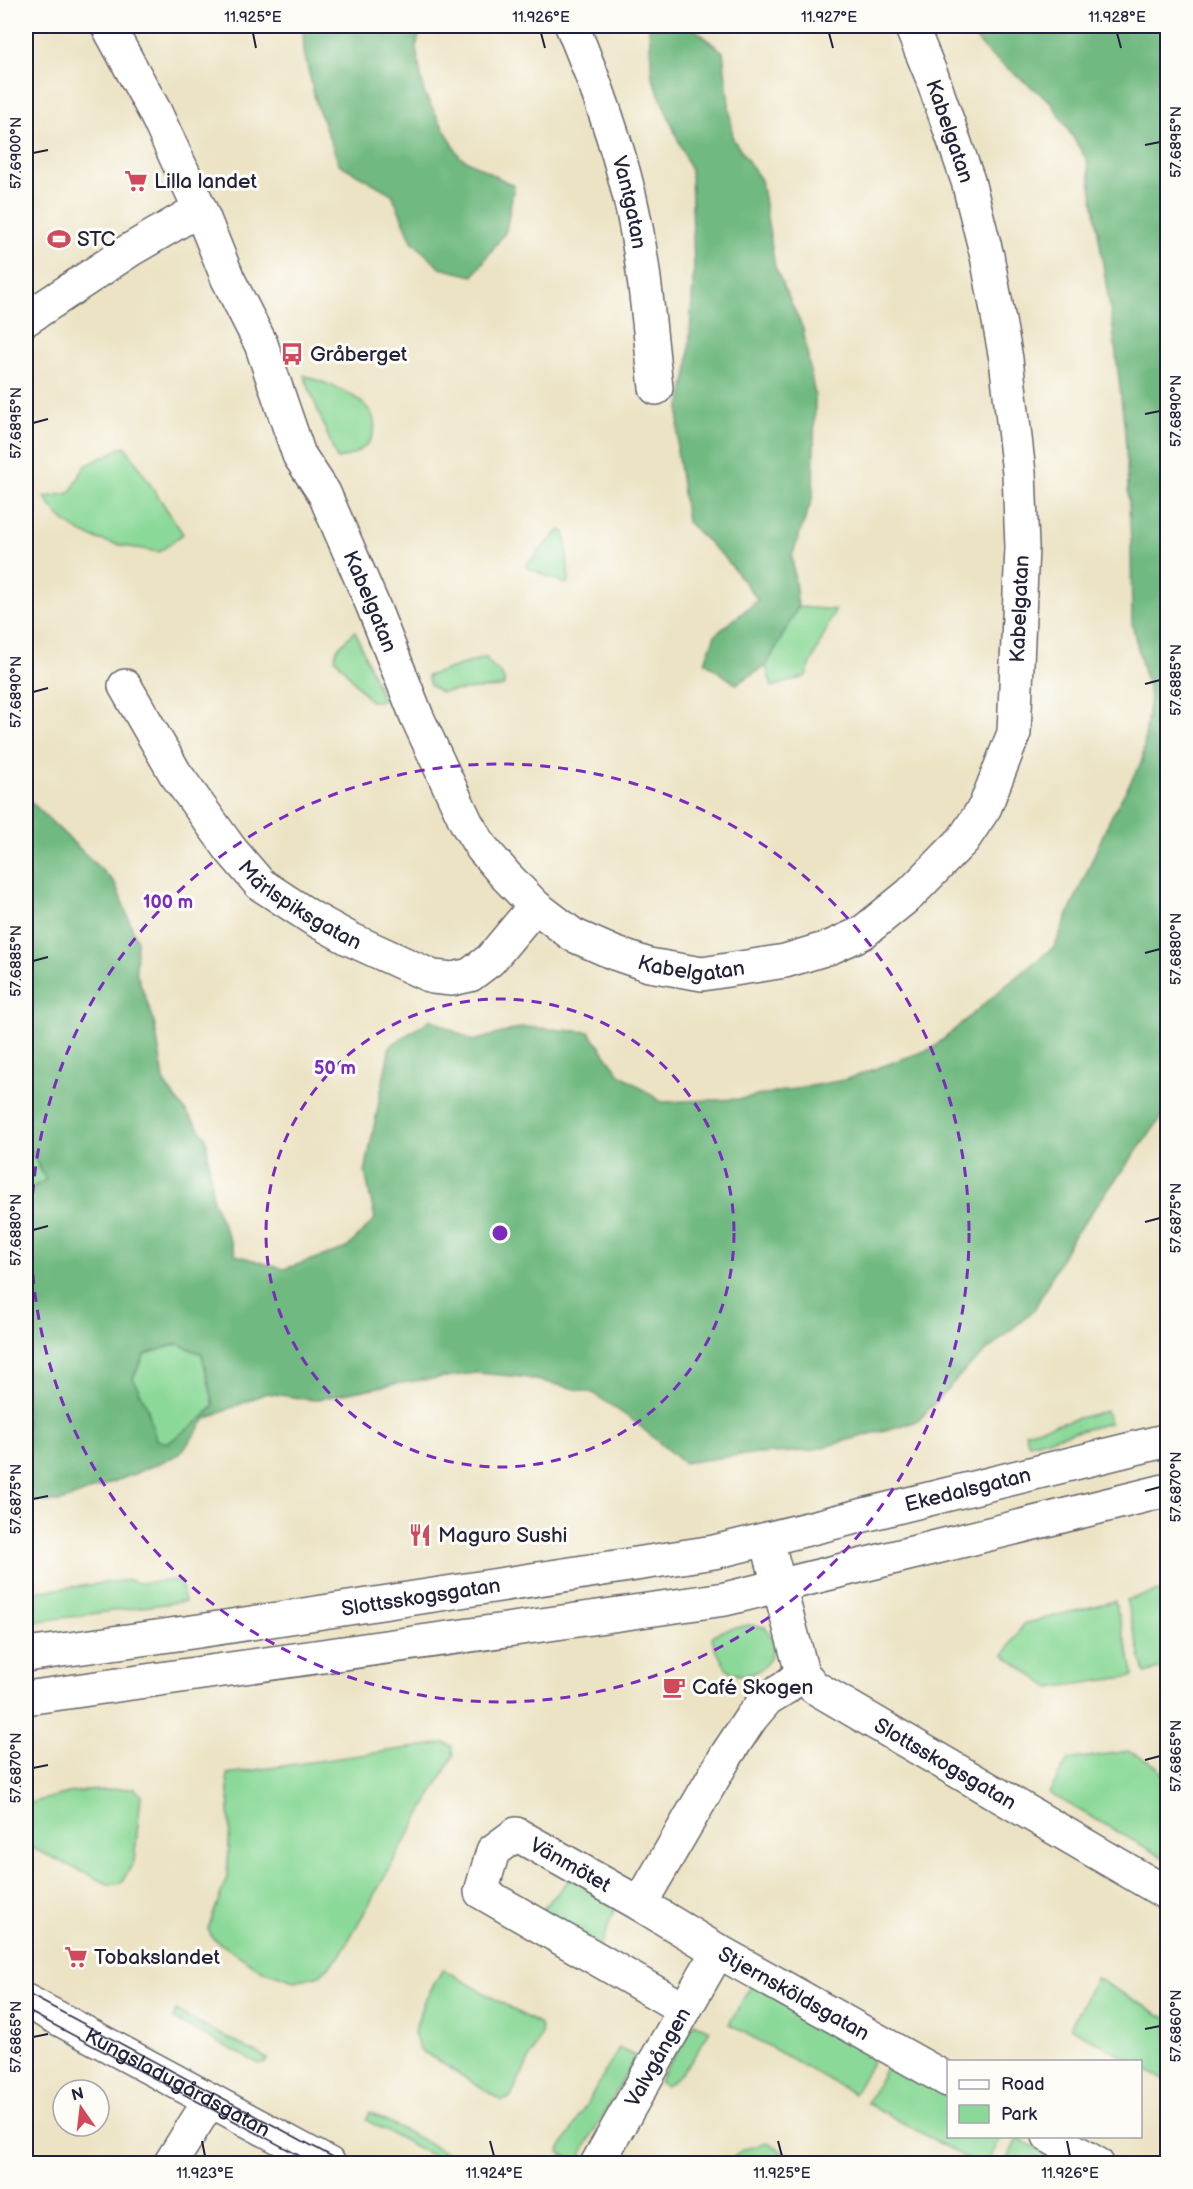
<svg xmlns="http://www.w3.org/2000/svg" width="1193" height="2189" font-family="'Balsamiq Sans',sans-serif">
<style>
.green{fill:#8bd998;stroke:#567e6a;stroke-width:1.5}
.forest{fill:#70b980;stroke:#496e5e;stroke-width:1.5;fill-rule:evenodd}
.lines{fill:none;stroke-linecap:round;stroke-linejoin:round}
.minor-casing{stroke:#69666b;stroke-width:36}
.minor{stroke:#fff;stroke-width:33}
.tram{stroke:#22223b;stroke-width:1.5}
.ticks{fill:none;stroke:#22223b;stroke-width:2}
.ring{fill:none;stroke:#7b2cbf;stroke-width:3;stroke-dasharray:10 8}
.labels{text-anchor:middle;stroke-width:6;stroke-linejoin:round;paint-order:stroke}
.street-label{font-size:21px;fill:#22223b;stroke:#fdfcf7}
.poi-label{font-size:21px;fill:#22223b;stroke:#fdfcf7;text-anchor:start}
.centre{fill:#7b2cbf;stroke:#fdfcf7;stroke-width:3}
.ring-label{font-size:18px;text-anchor:middle;font-weight:bold;fill:#7b2cbf;stroke:#fdfcf7;stroke-width:6;stroke-linejoin:round;paint-order:stroke}
.neatline{fill:none;stroke:#22223b;stroke-width:2}
.ticks-label{font-size:15px;text-anchor:middle;fill:#22223b}
</style>
<rect width="100%" height="100%" fill="#fdfcf7"/>
<filter id="ink" filterUnits="userSpaceOnUse"><feTurbulence type="fractalNoise" baseFrequency=".0167" numOctaves="2"/><feDisplacementMap in="SourceGraphic" scale="12" xChannelSelector="R" yChannelSelector="G"/><feConvolveMatrix kernelMatrix="1 2 1 2 8 2 1 2 1" color-interpolation-filters="sRGB"/></filter>
<filter id="wash" filterUnits="userSpaceOnUse"><feTurbulence type="fractalNoise" baseFrequency=".008" numOctaves="4" result="noise"/><feDisplacementMap in="SourceGraphic" scale="24" xChannelSelector="R" yChannelSelector="G"/><feGaussianBlur stdDeviation="1.35" result="paint"/><feColorMatrix in="noise" values="0 0 0 0 0 0 0 0 0 0 0 0 0 0 0 0 0 1.4 0 .05"/><feComposite in="paint" operator="in"/></filter>
<g filter="url(#wash)">
<rect width="100%" height="100%" fill="#ece3c4"/>
<path class="green" d="M 304,375 C 321,382 341,388 356,398 C 391,422 372,453 337,459 Z
M 125,446 L 183,534 L 159,552 C 115,544 69,541 45,497 L 70,493 L 85,466 Z
M 560,530 L 565,533 L 569,581 L 565,584 L 526,567 L 526,565 Z
M 798,607 L 835,610 L 805,677 L 772,687 L 766,666 Z
M 355,631 L 383,700 L 381,701 L 370,701 L 335,658 L 337,649 Z
M 486,657 C 491,670 506,671 504,685 L 501,687 L 440,692 L 430,685 L 427,676 Z
M 26,1143 L 46,1180 L 26,1191 Z
M 178,1344 L 202,1354 L 214,1406 L 204,1417 L 168,1443 L 156,1440 L 147,1407 L 133,1378 L 145,1354 Z
M 1106,1411 L 1110,1423 L 1029,1444 L 1025,1432 Z
M 128,1580 L 139,1583 L 180,1580 L 185,1601 L 26,1623 L 26,1593 Z
M 1167,1589 L 1167,1667 L 1145,1673 L 1126,1600 Z
M 1115,1601 L 1134,1676 L 1050,1688 L 1004,1655 L 1023,1624 Z
M 748,1625 L 765,1627 C 788,1652 755,1687 730,1671 C 725,1668 722,1661 719,1655 C 716,1650 713,1645 712,1638 L 718,1632 Z
M 445,1743 L 452,1746 L 454,1755 L 339,1957 L 320,1975 L 295,1981 L 261,1970 L 212,1938 L 208,1929 L 227,1877 L 230,1826 L 227,1774 Z
M 1128,1751 L 1159,1767 L 1167,1789 L 1167,1853 L 1164,1858 L 1049,1793 L 1068,1760 Z
M 134,1788 L 141,1795 L 134,1862 L 121,1883 L 110,1885 L 26,1845 L 26,1804 L 73,1792 Z
M 571,1878 L 616,1904 L 601,1946 L 540,1912 Z
M 443,1969 L 540,2025 L 542,2034 L 510,2098 L 502,2101 L 419,2049 L 414,2033 L 423,2003 Z
M 1096,1978 L 1167,2019 L 1167,2082 L 1141,2067 L 1140,2062 L 1131,2061 L 1070,2027 Z
M 752,1984 L 877,2053 L 854,2094 L 729,2024 Z
M 176,2011 L 268,2059 L 266,2062 L 259,2064 L 173,2019 Z
M 694,2023 L 710,2030 C 697,2052 687,2072 666,2086 L 658,2082 Z
M 619,2048 L 636,2057 L 576,2163 L 559,2152 Z
M 889,2063 L 948,2096 L 948,2136 L 1002,2137 L 987,2163 L 975,2163 L 867,2103 Z
M 370,2112 L 452,2156 L 446,2163 L 366,2120 Z
M 1018,2138 L 1064,2163 L 1004,2164 Z
M 767,2143 L 802,2163 L 727,2163 L 742,2150 Z"/>
<path class="forest" d="M 303,26 L 421,26 L 416,48 L 424,93 L 460,157 L 514,186 L 506,231 L 473,276 L 440,268 L 412,241 L 392,194 L 339,164 L 316,103 L 304,52 Z
M 675,26 L 691,26 L 723,52 L 733,139 L 761,180 L 775,267 L 803,329 L 815,397 L 813,496 L 792,556 L 798,607 L 766,666 L 736,684 L 705,662 L 715,635 L 758,600 L 726,559 L 687,522 L 677,450 L 679,412 L 688,368 L 694,266 L 691,171 L 652,77 L 649,28 Z
M 965,26 L 1167,26 L 1167,1110 L 1071,1240 L 1034,1310 L 965,1370 L 918,1421 L 808,1451 L 740,1455 L 683,1463 L 635,1422 L 593,1393 L 523,1377 L 476,1373 L 393,1384 L 314,1400 L 266,1393 L 206,1419 L 180,1454 L 134,1474 L 60,1502 L 26,1501 L 26,1191 L 46,1180 L 26,1143 L 26,797 L 115,883 L 137,941 L 136,972 L 154,1021 L 165,1085 L 206,1137 L 213,1201 L 236,1255 L 284,1269 L 347,1248 L 375,1219 L 365,1172 L 390,1046 L 431,1019 L 473,1041 L 524,1027 L 589,1032 L 619,1073 L 662,1102 L 740,1099 L 844,1080 L 933,1048 L 1011,981 L 1054,947 L 1109,821 L 1142,761 L 1150,697 L 1132,624 L 1131,543 L 1125,431 L 1113,329 L 1087,160 L 1051,102 L 989,54 ZM 178,1344 L 202,1354 L 214,1406 L 204,1417 L 168,1443 L 156,1440 L 147,1407 L 133,1378 L 145,1354 Z"/>
</g>
<g filter="url(#ink)">
<g class="lines">
<g class="minor-casing">
<g id="minor">
<path id="s1" d="M 108,26 L 155,112 L 200,209 L 228,279 L 261,344 L 299,455 L 324,493 L 373,606 L 417,717 L 467,824 L 482,848 L 506,876 L 535,906 L 573,935 L 614,953 L 649,965 L 702,974 L 785,961 L 831,947 L 862,933 L 910,894 L 963,840 L 985,807 L 1014,733 L 1022,547 L 1019,473 L 1006,359 L 987,256 L 968,181 L 932,77 L 911,26"/>
<path id="s2" d="M 572,26 C 595,81 615,136 629,194 C 644,257 649,324 656,388"/>
<path d="M 26,319 L 130,250 L 200,209"/>
<path id="s3" d="M 125,686 L 175,773 L 231,850 L 260,884 L 312,918 L 350,939 L 433,977 L 452,979 L 470,975 L 490,960 L 535,906"/>
<path id="s4" d="M 767,1540 L 802,1673 L 814,1687 L 1168,1894"/>
<path id="s5" d="M 26,1655 L 199,1631 L 714,1552 L 1168,1440"/>
<path d="M 26,1698 L 725,1599 L 1168,1490"/>
<path id="s6" d="M 640,1904 L 718,1951 L 948,2080"/>
<path id="s7" d="M 26,2001 L 329,2164"/>
<path id="s8" d="M 684,2009 L 481,1892 L 493,1851 L 516,1834 L 640,1904 L 726,1756 L 751,1718 L 767,1699 L 785,1688 L 802,1673"/>
<path d="M 1049,2136 L 1097,2164"/>
<path d="M 170,2164 L 210,2100"/>
<path id="s9" d="M 597,2164 L 718,1951"/>
</g>
</g>
<use href="#minor" class="minor"/>
<path class="tram" d="M 26,1993 L 346,2164
M 26,2010 L 315,2164"/>
</g>
</g>
<path class="ticks" d="M 253,33 L 256,48M 541,33 L 545,48M 829,33 L 833,48M 1117,33 L 1121,48M 1145,145 L 1160,142M 33,153 L 48,150M 1145,414 L 1160,411M 33,423 L 48,419M 1145,684 L 1160,680M 33,692 L 48,688M 1145,953 L 1160,949M 33,961 L 48,957M 1145,1222 L 1160,1218M 33,1230 L 48,1226M 1145,1491 L 1160,1487M 33,1499 L 48,1496M 1145,1760 L 1160,1756M 33,1768 L 48,1765M 1145,2029 L 1160,2026M 33,2037 L 48,2034M 202,2141 L 205,2156M 490,2141 L 494,2156M 778,2141 L 782,2156M 1067,2141 L 1070,2156"/>
<g class="ring">
<circle cx="500" cy="1233" r="234"/>
<circle cx="500" cy="1233" r="469"/>
</g>
<defs>
<g id="supermarket-bare" transform="scale(1.8)"><path d="M-6-5.5h2.5l.6 2H6L4.5 2H-2.5L-4.4-4H-6ZM-1.5 3.2a1.3 1.3 0 1 0 .1 0ZM3 3.2a1.3 1.3 0 1 0 .1 0Z" fill="#d1495b" stroke="#fdfcf7" stroke-width="2.5" paint-order="stroke"/></g>
<g id="stadium-bare" transform="scale(1.8)"><path d="M0-5a6.5 5 0 1 0 0 10a6.5 5 0 1 0 0-10ZM-3.5-1.8h7v3.6h-7Z" fill="#d1495b" stroke="#fdfcf7" stroke-width="2.5" paint-order="stroke"/></g>
<g id="bus-bare" transform="scale(1.8)"><path d="M-5-6H5V4H4V6H2V4H-2V6H-4V4H-5ZM-3.5-4V0h7V-4ZM-3.5 1.2v1.5H-2V1.2ZM2 1.2v1.5H3.5V1.2Z" fill="#d1495b" stroke="#fdfcf7" stroke-width="2.5" paint-order="stroke"/></g>
<g id="restaurant-bare" transform="scale(1.8)"><path d="M-5-6h1v4h1v-4h1v4h1v-4h1v5L-1.5 .5V6h-2V.5L-5-1ZM5-6V6H3V1.5H1.5Q1.5-4 5-6Z" fill="#d1495b" stroke="#fdfcf7" stroke-width="2.5" paint-order="stroke"/></g>
<g id="cafe-bare" transform="scale(1.8)"><path d="M-5.5-4.5H6V0H3Q3 3.5 0 3.5H-2.5Q-5.5 3.5-5.5 0ZM3-3.2v2h1.7v-2ZM-6 4.5H4V6H-6Z" fill="#d1495b" stroke="#fdfcf7" stroke-width="2.5" paint-order="stroke"/></g>
</defs>
<g fill-rule="evenodd">
<use href="#supermarket-bare" x="136" y="181"/>
<use href="#stadium-bare" x="59" y="239"/>
<use href="#bus-bare" x="292" y="354"/>
<use href="#restaurant-bare" x="420" y="1535"/>
<use href="#cafe-bare" x="674" y="1687"/>
<use href="#supermarket-bare" x="76" y="1957"/>
</g>
<g class="labels">
<g class="street-label">
<text transform="translate(950 131) rotate(71)" y="7">Kabelgatan</text>
<text dy="7" stroke="none"><textPath href="#s2" startOffset="186">Vantgatan</textPath></text>
<text dy="7" stroke="none"><textPath href="#s1" startOffset="634">Kabelgatan</textPath></text>
<text dy="7" stroke="none"><textPath href="#s1" startOffset="1714">Kabelgatan</textPath></text>
<text dy="7" stroke="none"><textPath href="#s3" startOffset="285">Märlspiksgatan</textPath></text>
<text dy="7" stroke="none"><textPath href="#s1" startOffset="1156">Kabelgatan</textPath></text>
<text dy="7" stroke="none"><textPath href="#s5" startOffset="957">Ekedalsgatan</textPath></text>
<text dy="7" stroke="none"><textPath href="#s5" startOffset="399">Slottsskogsgatan</textPath></text>
<text dy="7" stroke="none"><textPath href="#s4" startOffset="308">Slottsskogsgatan</textPath></text>
<text dy="7" stroke="none"><textPath href="#s8" startOffset="368">Vänmötet</textPath></text>
<text dy="7" stroke="none"><textPath href="#s6" startOffset="178">Stjernsköldsgatan</textPath></text>
<text dy="7" stroke="none"><textPath href="#s9" startOffset="123">Valvgången</textPath></text>
<text dy="7" stroke="none"><textPath href="#s7" startOffset="172">Kungsladugårdsgatan</textPath></text>
</g>
<g class="poi-label">
<text x="154" y="188">Lilla landet</text>
<text x="77" y="246">STC</text>
<text x="310" y="361">Gråberget</text>
<text x="438" y="1542">Maguro Sushi</text>
<text x="692" y="1694">Café Skogen</text>
<text x="94" y="1964">Tobakslandet</text>
</g>
</g>
<circle cx="500" cy="1233" r="9" class="centre"/>
<g class="ring-label">
<text x="168" y="908">100 m</text>
<text x="335" y="1074">50 m</text>
</g>
<rect width="1193" height="2189" fill="none" stroke="#fdfcf7" stroke-width="66"/>
<rect x="947" y="2060" width="195" height="78" fill="#fdfcf7" stroke="#a5a5ac" stroke-width="1.5"/>
<rect x="959" y="2080" width="30" height="9" fill="#ffffff" stroke="#a5a5ac" stroke-width="1.5"/>
<text x="1001" y="2090" font-size="18" fill="#22223b">Road</text>
<rect x="959" y="2105" width="30" height="18" fill="#8bd998" stroke="#a5a5ac" stroke-width="1.5"/>
<text x="1001" y="2120" font-size="18" fill="#22223b">Park</text>
<g transform="translate(81 2108) rotate(346)"><circle r="28" fill="#fdfcf7" stroke="#a5a5ac" stroke-width="1.5"/>
<path d="M0-4.5L10 22L0 15L-10 22Z" fill="#d1495b"/>
<text y="-9" font-size="16" font-weight="bold" text-anchor="middle" fill="#22223b">N</text>
</g>
<rect x="33" y="33" width="1127" height="2123" class="neatline"/>
<g class="ticks-label">
<text x="253" y="22">11.925°E</text>
<text x="541" y="22">11.926°E</text>
<text x="829" y="22">11.927°E</text>
<text x="1117" y="22">11.928°E</text>
<text transform="translate(1176 142) rotate(-90)" y="5">57.6895°N</text>
<text transform="translate(16 153) rotate(-90)" y="5">57.6900°N</text>
<text transform="translate(1176 411) rotate(-90)" y="5">57.6890°N</text>
<text transform="translate(16 423) rotate(-90)" y="5">57.6895°N</text>
<text transform="translate(1176 680) rotate(-90)" y="5">57.6885°N</text>
<text transform="translate(16 692) rotate(-90)" y="5">57.6890°N</text>
<text transform="translate(1176 949) rotate(-90)" y="5">57.6880°N</text>
<text transform="translate(16 961) rotate(-90)" y="5">57.6885°N</text>
<text transform="translate(1176 1218) rotate(-90)" y="5">57.6875°N</text>
<text transform="translate(16 1230) rotate(-90)" y="5">57.6880°N</text>
<text transform="translate(1176 1487) rotate(-90)" y="5">57.6870°N</text>
<text transform="translate(16 1499) rotate(-90)" y="5">57.6875°N</text>
<text transform="translate(1176 1756) rotate(-90)" y="5">57.6865°N</text>
<text transform="translate(16 1768) rotate(-90)" y="5">57.6870°N</text>
<text transform="translate(1176 2026) rotate(-90)" y="5">57.6860°N</text>
<text transform="translate(16 2037) rotate(-90)" y="5">57.6865°N</text>
<text x="205" y="2178">11.923°E</text>
<text x="494" y="2178">11.924°E</text>
<text x="782" y="2178">11.925°E</text>
<text x="1070" y="2178">11.926°E</text>
</g>
</svg>
